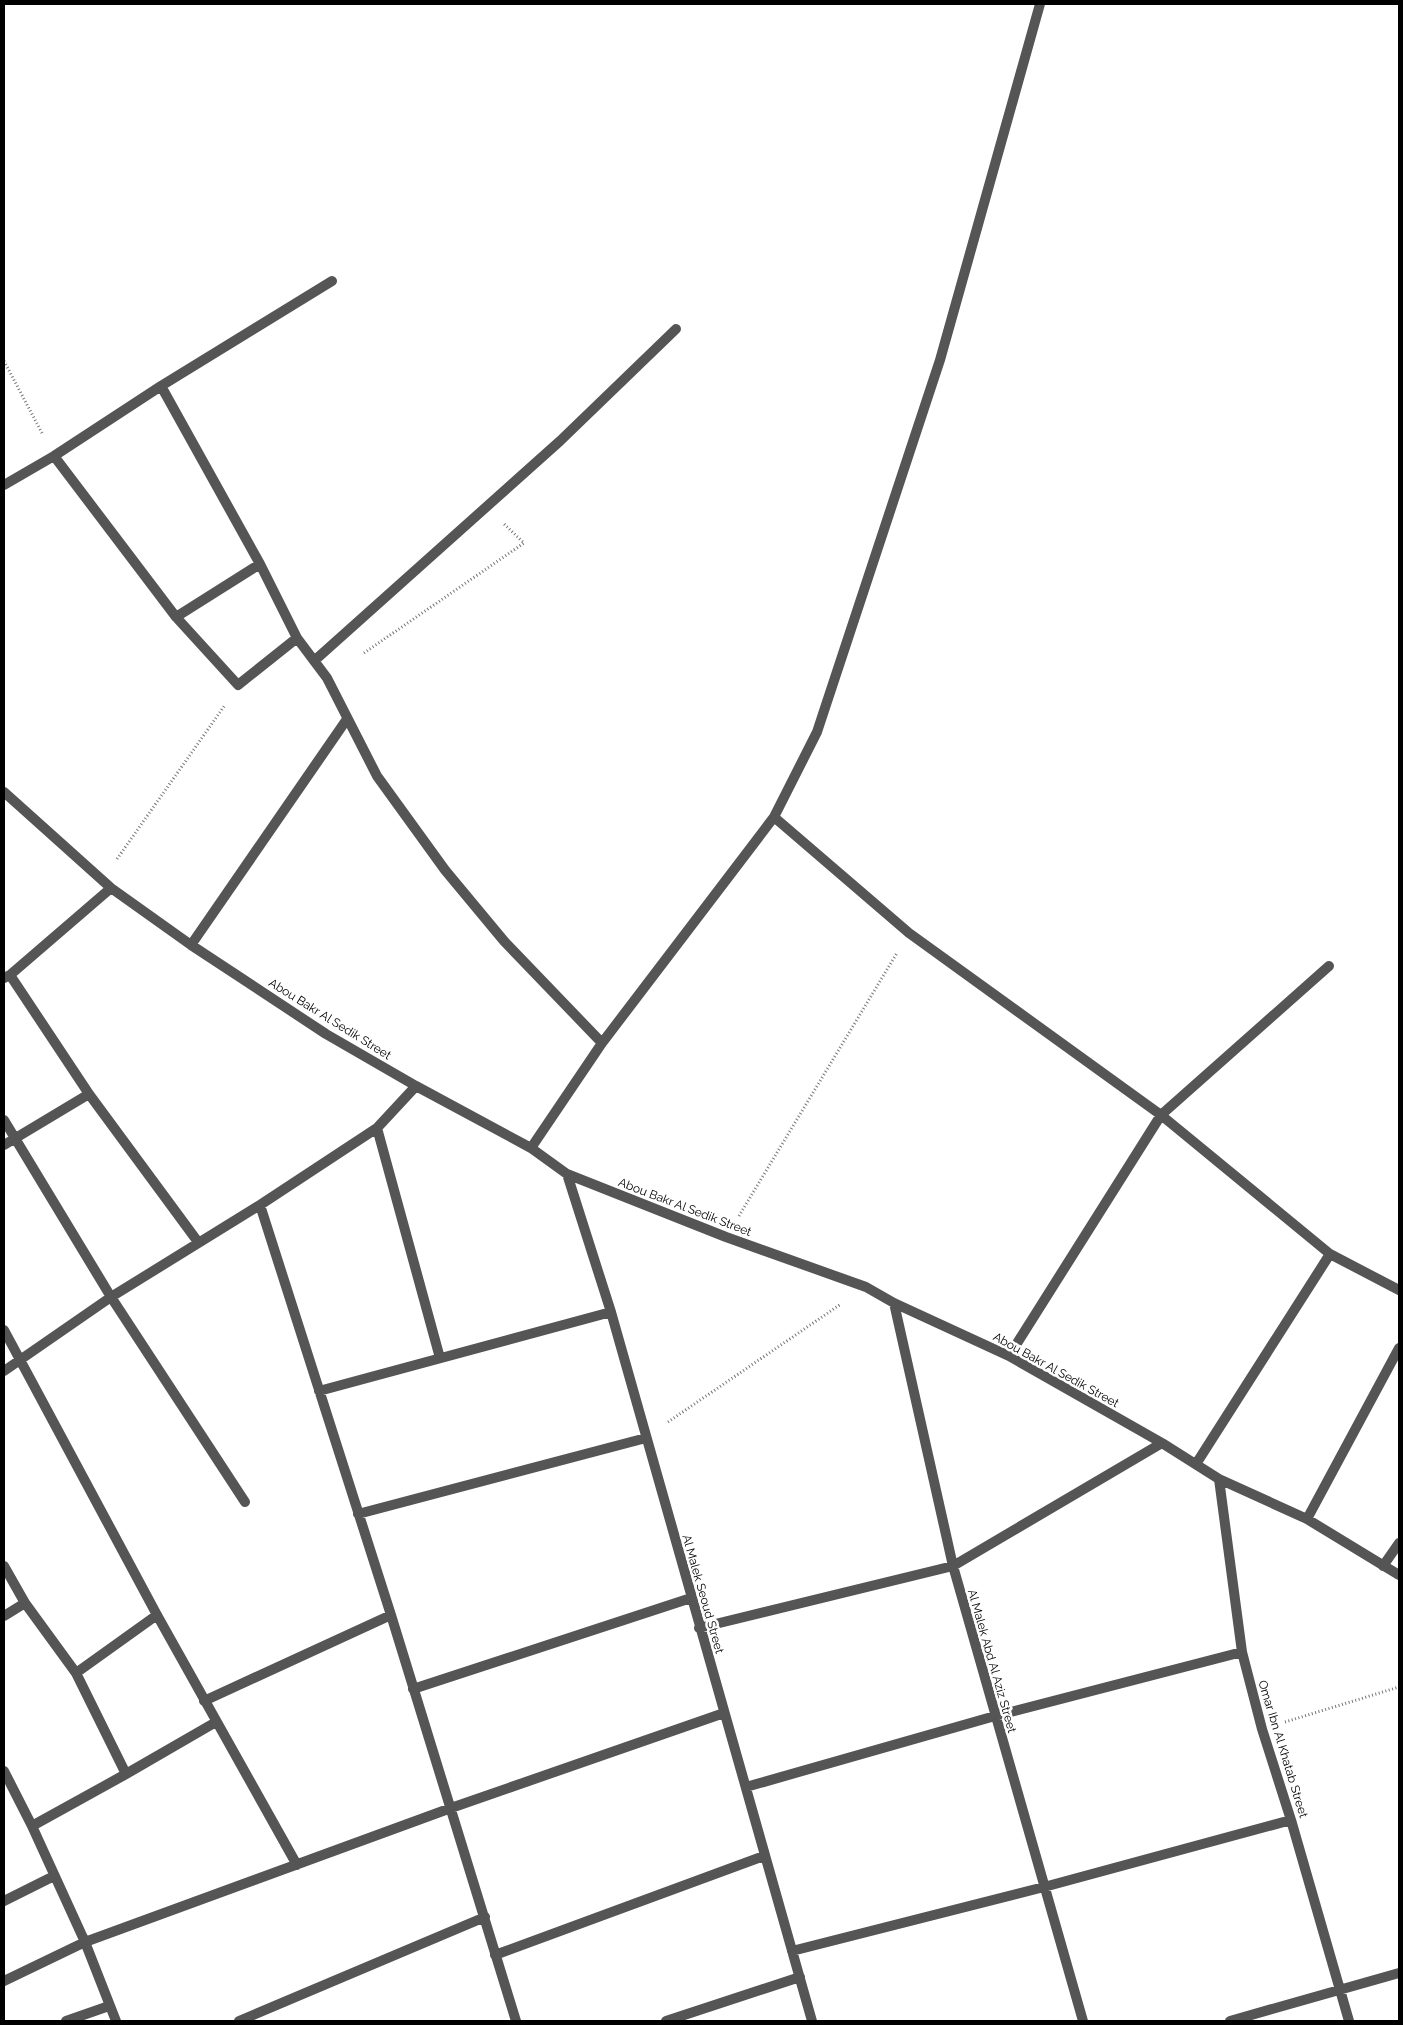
<svg xmlns="http://www.w3.org/2000/svg" width="1403" height="2025" font-family="Raleway,sans-serif">
<style>
.lines{fill:none;stroke-linecap:round;stroke-linejoin:round}
.path{stroke:#777;stroke-width:3;stroke-dasharray:1 2.5;stroke-linecap:butt}
.minor{stroke:#555;stroke-width:10}
.labels{text-anchor:middle;stroke-width:5;stroke-linejoin:round;paint-order:stroke}
.street-label{font-size:12px;fill:#000;stroke:#fff}
</style>
<rect width="100%" height="100%" fill="#fff"/>
<g class="lines">
<path class="path" d="M 4,361 L 43,435
M 364,653 L 524,543 L 503,523
M 117,859 L 225,705
M 739,1216 L 897,953
M 668,1422 L 841,1304
M 1285,1722 L 1399,1687"/>
<path class="minor" d="M 161,386 L 332,281
M 54,456 L 176,617 L 238,685 L 297,638
M 4,485 L 54,456 L 161,386 L 260,564 L 297,638 L 327,678 L 377,776 L 445,870 L 504,941 L 602,1043
M 176,617 L 260,564
M 314,661 L 560,441 L 676,329
M 4,792 L 111,888 L 191,945 L 326,1034 L 416,1086 L 531,1148 L 567,1174 L 726,1237 L 866,1287 L 894,1303 L 1009,1356 L 1162,1443 L 1219,1479 L 1307,1519 L 1399,1575
M 774,817 L 909,933 L 1161,1115 L 1330,1254 L 1399,1290
M 191,945 L 347,719
M 10,975 L 89,1094 L 198,1242
M 4,978 L 10,975 L 111,888
M 4,1120 L 111,1297 L 245,1502
M 377,1128 L 440,1358
M 4,1145 L 89,1094
M 531,1148 L 602,1043 L 774,817 L 817,732 L 940,360 L 1040,4
M 567,1174 L 611,1312 L 812,2021
M 260,1205 L 391,1615 L 516,2021
M 894,1303 L 953,1566 L 1083,2021
M 4,1330 L 157,1615 L 297,1865
M 1009,1356 L 1161,1115 L 1329,966
M 4,1371 L 111,1297 L 260,1205 L 377,1128 L 416,1086
M 319,1391 L 611,1312
M 1196,1464 L 1330,1254
M 1219,1479 L 1242,1652 L 1262,1729 L 1291,1820 L 1349,2021
M 358,1514 L 646,1438
M 1307,1519 L 1399,1348
M 4,1566 L 25,1603 L 76,1673 L 126,1774
M 1383,1566 L 1399,1543
M 4,1616 L 25,1603
M 699,1628 L 953,1566 L 1162,1443
M 76,1673 L 157,1615
M 413,1689 L 691,1598
M 204,1701 L 391,1615
M 4,1771 L 32,1826 L 85,1942 L 116,2021
M 746,1787 L 995,1716 L 1242,1652
M 32,1826 L 126,1774 L 216,1722
M 4,1901 L 54,1876
M 792,1951 L 1044,1887 L 1291,1820
M 495,1955 L 764,1856
M 4,1981 L 85,1942 L 451,1808 L 724,1713
M 66,2021 L 109,2006
M 239,2021 L 485,1917
M 666,2021 L 800,1977
M 1230,2021 L 1399,1973"/>
</g>
<g class="labels">
<g class="street-label">
<text transform="translate(330 1019) rotate(32)" y="4">Abou Bakr Al Sedik Street</text>
<text transform="translate(685 1207) rotate(21)" y="4">Abou Bakr Al Sedik Street</text>
<text transform="translate(1056 1370) rotate(29)" y="4">Abou Bakr Al Sedik Street</text>
<text transform="translate(703 1594) rotate(74)" y="4">Al Malek Seoud Street</text>
<text transform="translate(992 1661) rotate(74)" y="4">Al Malek Abd Al Aziz Street</text>
<text transform="translate(1283 1749) rotate(73)" y="4">Omar Ibn Al Khatab Street</text>
</g>
</g>
<rect width="1403" height="2025" fill="none" stroke="#000000" stroke-width="10"/>
</svg>
